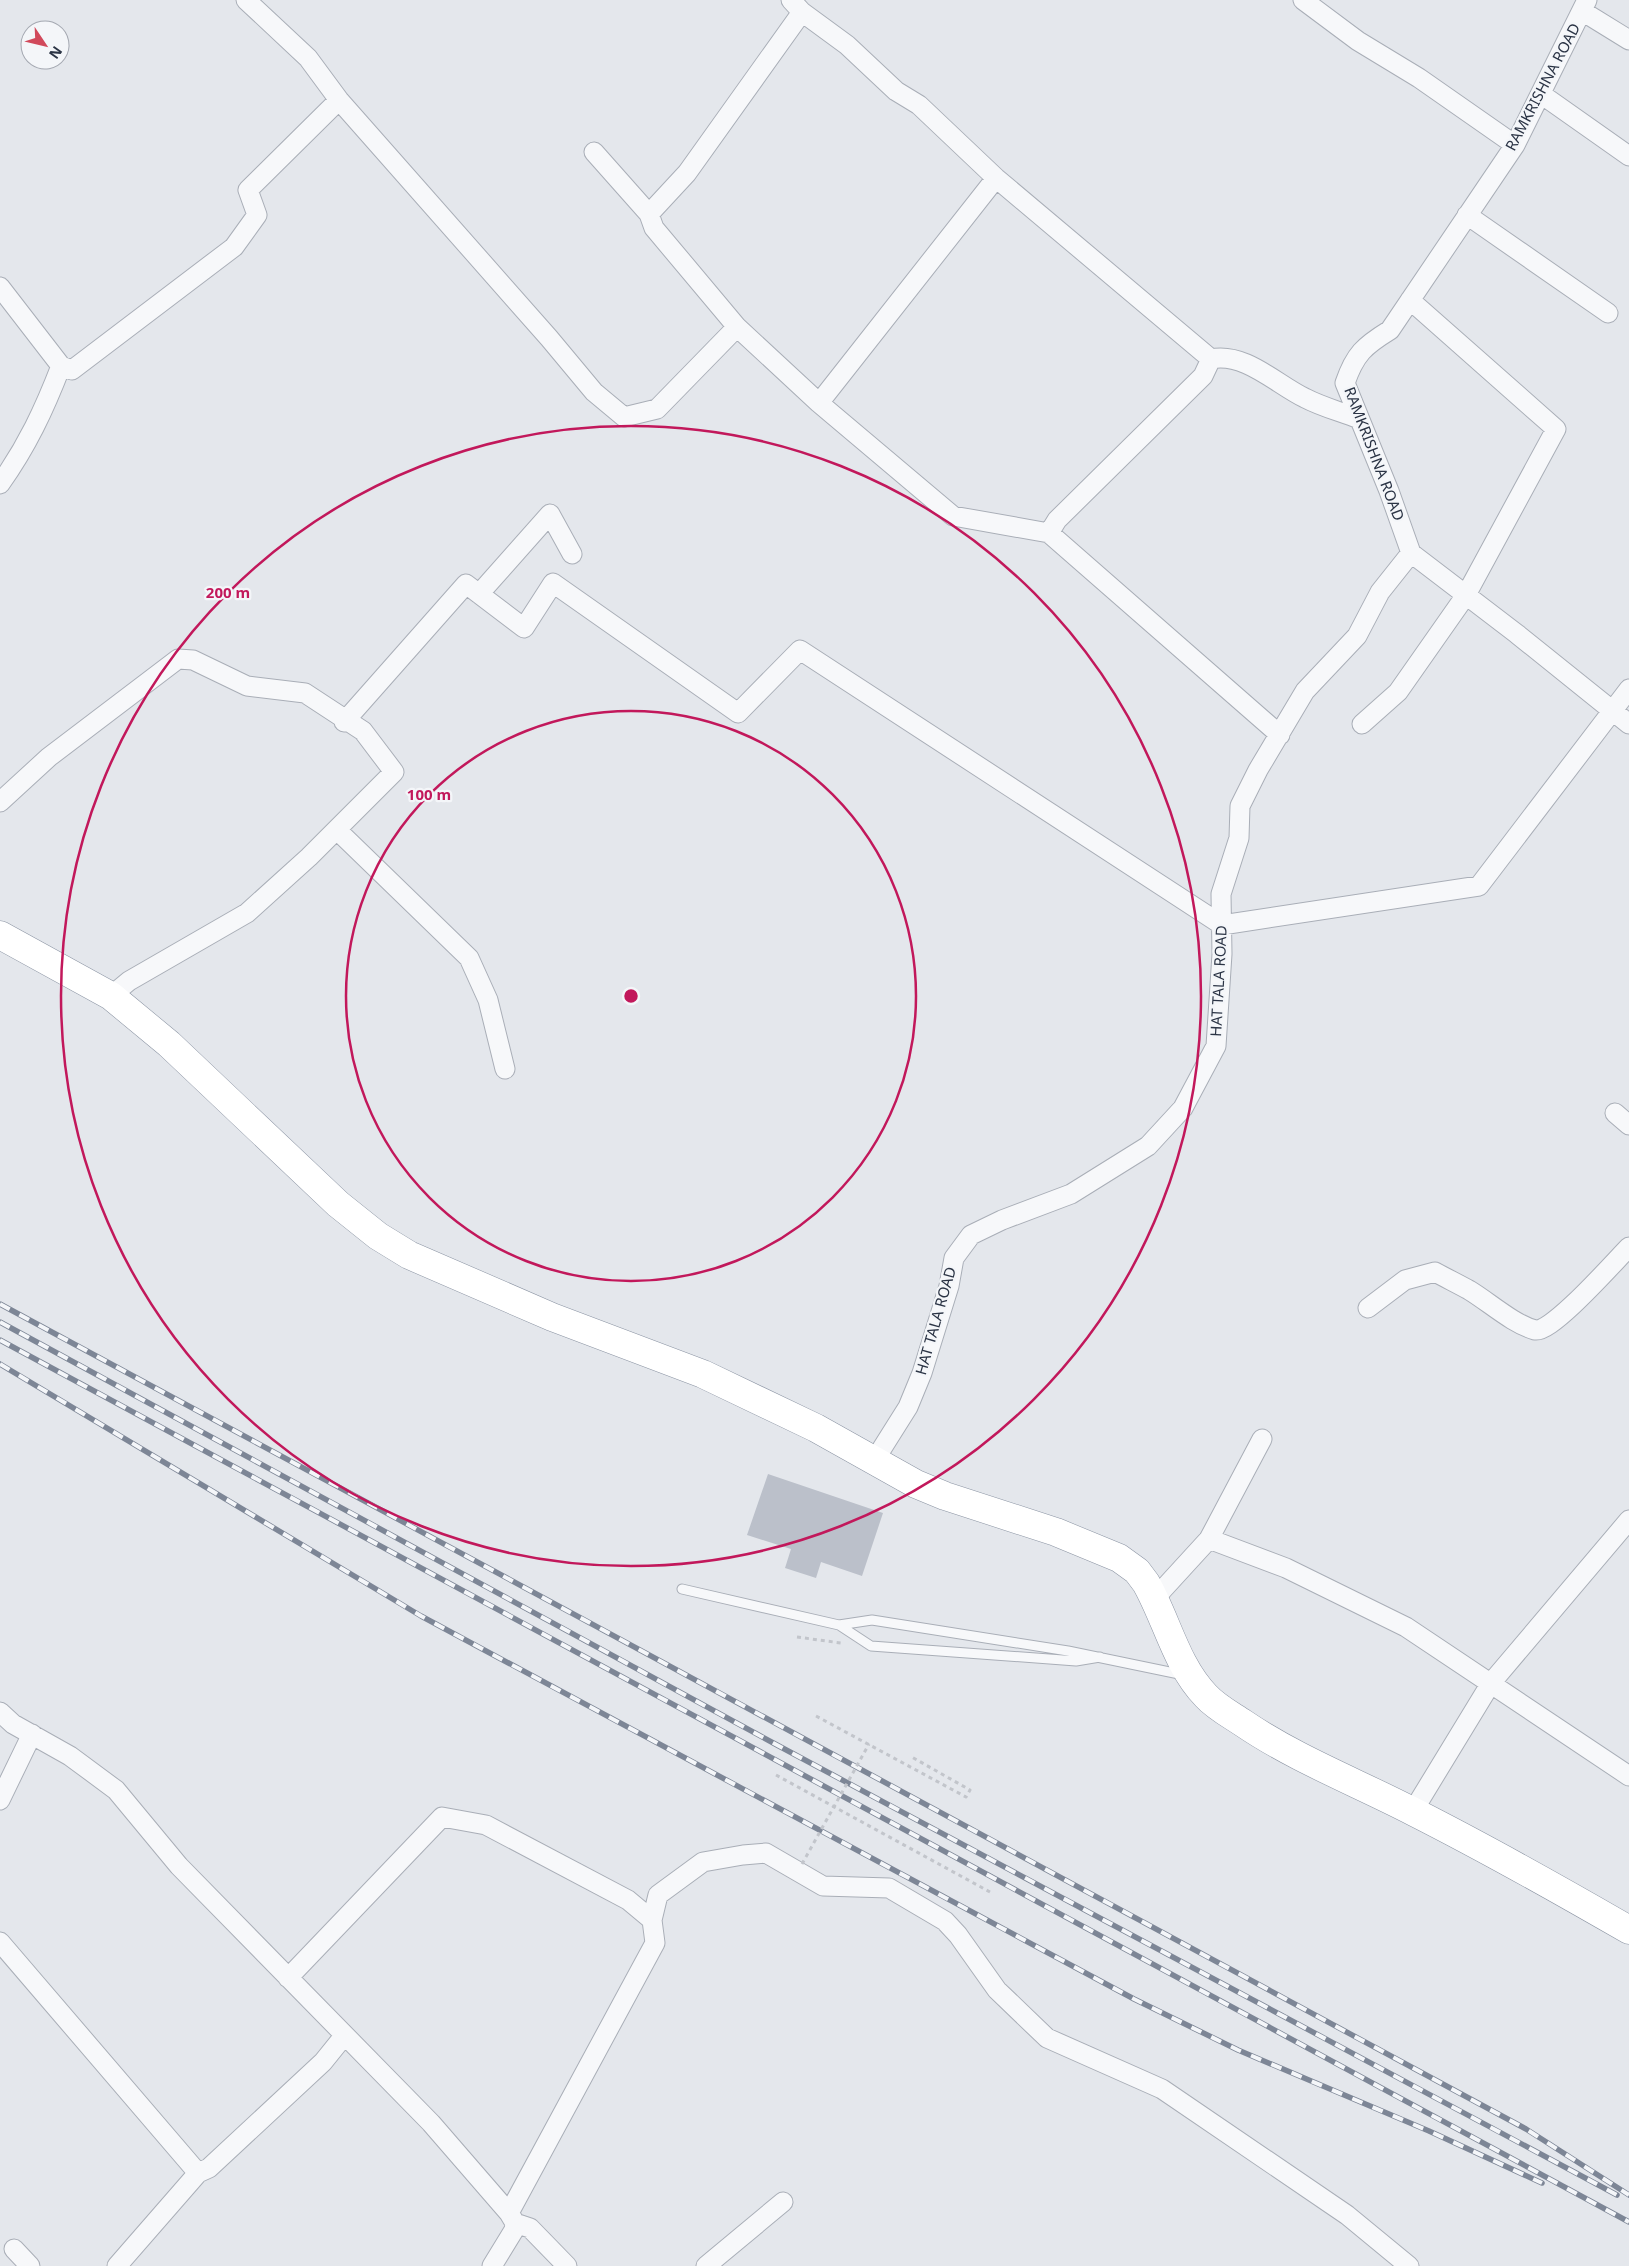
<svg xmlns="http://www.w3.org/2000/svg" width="1629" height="2266" font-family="'Noto Sans',sans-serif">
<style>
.building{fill:#bbc0ca}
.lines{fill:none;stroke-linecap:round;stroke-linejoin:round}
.lane-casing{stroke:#a9aeb7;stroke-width:11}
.street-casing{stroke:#a9aeb7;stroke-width:21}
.highway-casing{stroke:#8b94a3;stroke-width:29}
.path{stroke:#c2c5cb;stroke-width:3;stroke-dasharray:4 4;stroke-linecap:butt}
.lane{stroke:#f7f8fa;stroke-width:9}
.street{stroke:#f7f8fa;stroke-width:19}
.highway{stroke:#fff;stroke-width:28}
.rail-casing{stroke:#7d8696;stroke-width:5.5}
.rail{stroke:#f4f6f9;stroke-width:4;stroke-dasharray:11;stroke-linecap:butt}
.path-bridge{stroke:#c2c5cb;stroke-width:3;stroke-dasharray:4 4;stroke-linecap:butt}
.ring{fill:none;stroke:#c2185b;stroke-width:2.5}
.labels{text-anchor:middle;stroke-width:4.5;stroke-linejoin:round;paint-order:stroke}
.street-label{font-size:15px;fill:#2b3445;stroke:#f4f6f9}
.centre{fill:#c2185b;stroke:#f4f6f9;stroke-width:2.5}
.ring-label{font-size:15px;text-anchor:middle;font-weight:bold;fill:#c2185b;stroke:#f4f6f9;stroke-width:4.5;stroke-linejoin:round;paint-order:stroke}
</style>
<rect width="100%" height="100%" fill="#e4e7ec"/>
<path class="building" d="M 768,1474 L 883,1513 L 862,1576 L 821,1562 L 816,1578 L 785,1568 L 791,1549 L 747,1535 Z"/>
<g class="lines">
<g class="lane-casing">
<path id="lane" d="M 682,1589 L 839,1625 L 871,1646 L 1076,1661 L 1100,1657
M 839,1625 L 872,1620 L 1068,1651 L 1184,1675"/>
</g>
<g class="street-casing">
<path id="street" d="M 246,0 L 308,58 L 339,100 L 549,338 L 594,392 L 624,417 L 657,409 L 737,327
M 791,0 L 802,12 L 847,45 L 896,91 L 919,105 L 996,178 L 1211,359
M 1303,0 L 1358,41 L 1419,78 L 1515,145
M 1587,0 L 1515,145 L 1390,330 C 1364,346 1355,354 1345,383 L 1389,491 L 1411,553 L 1517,634 L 1629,724
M 1582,11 L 1629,40
M 1541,94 L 1629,156
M 594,152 L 649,214 L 654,228 L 737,327 L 819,403 L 953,516 L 1049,533 L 1280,735
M 649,214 L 687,173 L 802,12
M 1467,215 L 1608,313
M 0,287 L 61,366 L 72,370 L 234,247 L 257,215 L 248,190 L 339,100
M 1211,359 C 1245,352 1276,384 1305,398 C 1322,407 1342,412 1359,419
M 819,403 L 996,178
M 0,484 C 27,446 44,410 61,366
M 1049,533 L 1057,520 L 1203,376 L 1211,359
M 479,594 L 550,514 L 572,554
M 344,722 L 466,584 L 524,628 L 553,583 L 738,713 L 800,650 L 1222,925 L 1479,886 L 1629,689
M 1362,724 L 1398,692 L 1466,595 L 1556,429 L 1410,300
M 0,802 L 49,757 L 178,659 L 193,660 L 247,686 L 305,693 L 363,731 L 394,772 L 309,857 L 247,913 L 129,981 L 111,996
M 337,830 L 469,958 L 488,1000 L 505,1069
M 1615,1113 L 1629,1125
M 1368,1308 L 1405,1280 L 1435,1272 C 1446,1278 1458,1284 1469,1290 C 1489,1302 1513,1324 1535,1330 C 1551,1334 1615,1261 1629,1247
M 874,1461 L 908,1407 L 922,1373 L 949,1286 L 954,1258 L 971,1235 L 1002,1220 L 1071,1194 L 1148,1146 L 1183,1108 L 1216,1046 L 1222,954 L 1221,894 L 1239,838 L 1240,806 L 1258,770 L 1305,691 L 1357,636 L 1380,592 L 1411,553
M 1209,1539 L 1286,1568 L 1406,1627 L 1629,1776
M 1155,1598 L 1209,1539 L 1262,1439
M 0,1712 L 13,1724 L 70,1756 L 116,1790 L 179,1866 L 431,2123 L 509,2213 L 515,2223 L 514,2230 L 492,2266
M 0,1800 L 32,1734
M 1413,1811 L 1491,1683 L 1629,1520
M 652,1920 L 658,1895 L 703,1862 L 743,1855 L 766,1853 L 823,1886 L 889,1888 L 945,1921 L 958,1935 L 997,1990 L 1047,2038 L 1162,2089 L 1347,2215 L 1409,2266
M 0,1942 L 198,2173
M 288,1978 L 442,1817 L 486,1825 L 628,1900 L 652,1920 L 655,1943 L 509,2213
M 515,2223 L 530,2228 L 567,2266
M 14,2249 L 30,2266
M 117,2266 L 198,2173 L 209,2168 L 323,2062 L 344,2036
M 706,2266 L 783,2202"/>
</g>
<g class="highway-casing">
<path id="highway" d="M 0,935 L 111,996 L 169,1044 L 338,1204 L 378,1236 L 409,1255 L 552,1317 L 703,1374 L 816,1428 L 916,1484 L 945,1496 L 1056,1532 L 1119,1558 L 1137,1571 L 1146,1583 C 1167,1620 1176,1665 1206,1696 C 1216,1707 1231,1715 1243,1723 C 1296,1759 1356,1782 1414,1812 C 1487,1849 1558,1889 1629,1930"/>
</g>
<path class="path" d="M 797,1637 L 841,1643
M 816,1716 L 966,1797 L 970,1790 L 910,1756
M 776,1775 L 990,1892"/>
<use href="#lane" class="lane"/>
<use href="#street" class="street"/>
<use href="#highway" class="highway"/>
<g class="rail-casing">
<path id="rail" d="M 0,1304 L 1526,2129 L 1629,2195
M 0,1322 L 777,1745 L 1617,2195
M 0,1340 L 1629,2222
M 0,1364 L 421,1616 L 1134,1999 L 1238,2050 L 1429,2131 L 1542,2183"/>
</g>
<use href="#rail" class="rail"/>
<path class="path-bridge" d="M 802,1864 L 869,1744"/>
</g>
<g class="ring">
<circle cx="631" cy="996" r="285"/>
<circle cx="631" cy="996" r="570"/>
</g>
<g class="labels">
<g class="street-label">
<text transform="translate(1543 87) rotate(-62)" y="5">RAMKRISHNA ROAD</text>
<text transform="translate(1374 454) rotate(69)" y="5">RAMKRISHNA ROAD</text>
<text transform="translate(1219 981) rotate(-87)" y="5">HAT TALA ROAD</text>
<text transform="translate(936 1321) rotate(-74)" y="5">HAT TALA ROAD</text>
</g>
</g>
<circle cx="631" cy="996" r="8" class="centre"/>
<g class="ring-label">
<text x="228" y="598">200 m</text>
<text x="429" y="800">100 m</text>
</g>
<g transform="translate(45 45) rotate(125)"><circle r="24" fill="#f4f6f9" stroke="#a4a8b1"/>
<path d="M0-4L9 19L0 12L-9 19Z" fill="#d1495b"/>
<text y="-8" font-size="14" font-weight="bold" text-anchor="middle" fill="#2b3445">N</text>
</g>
</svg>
